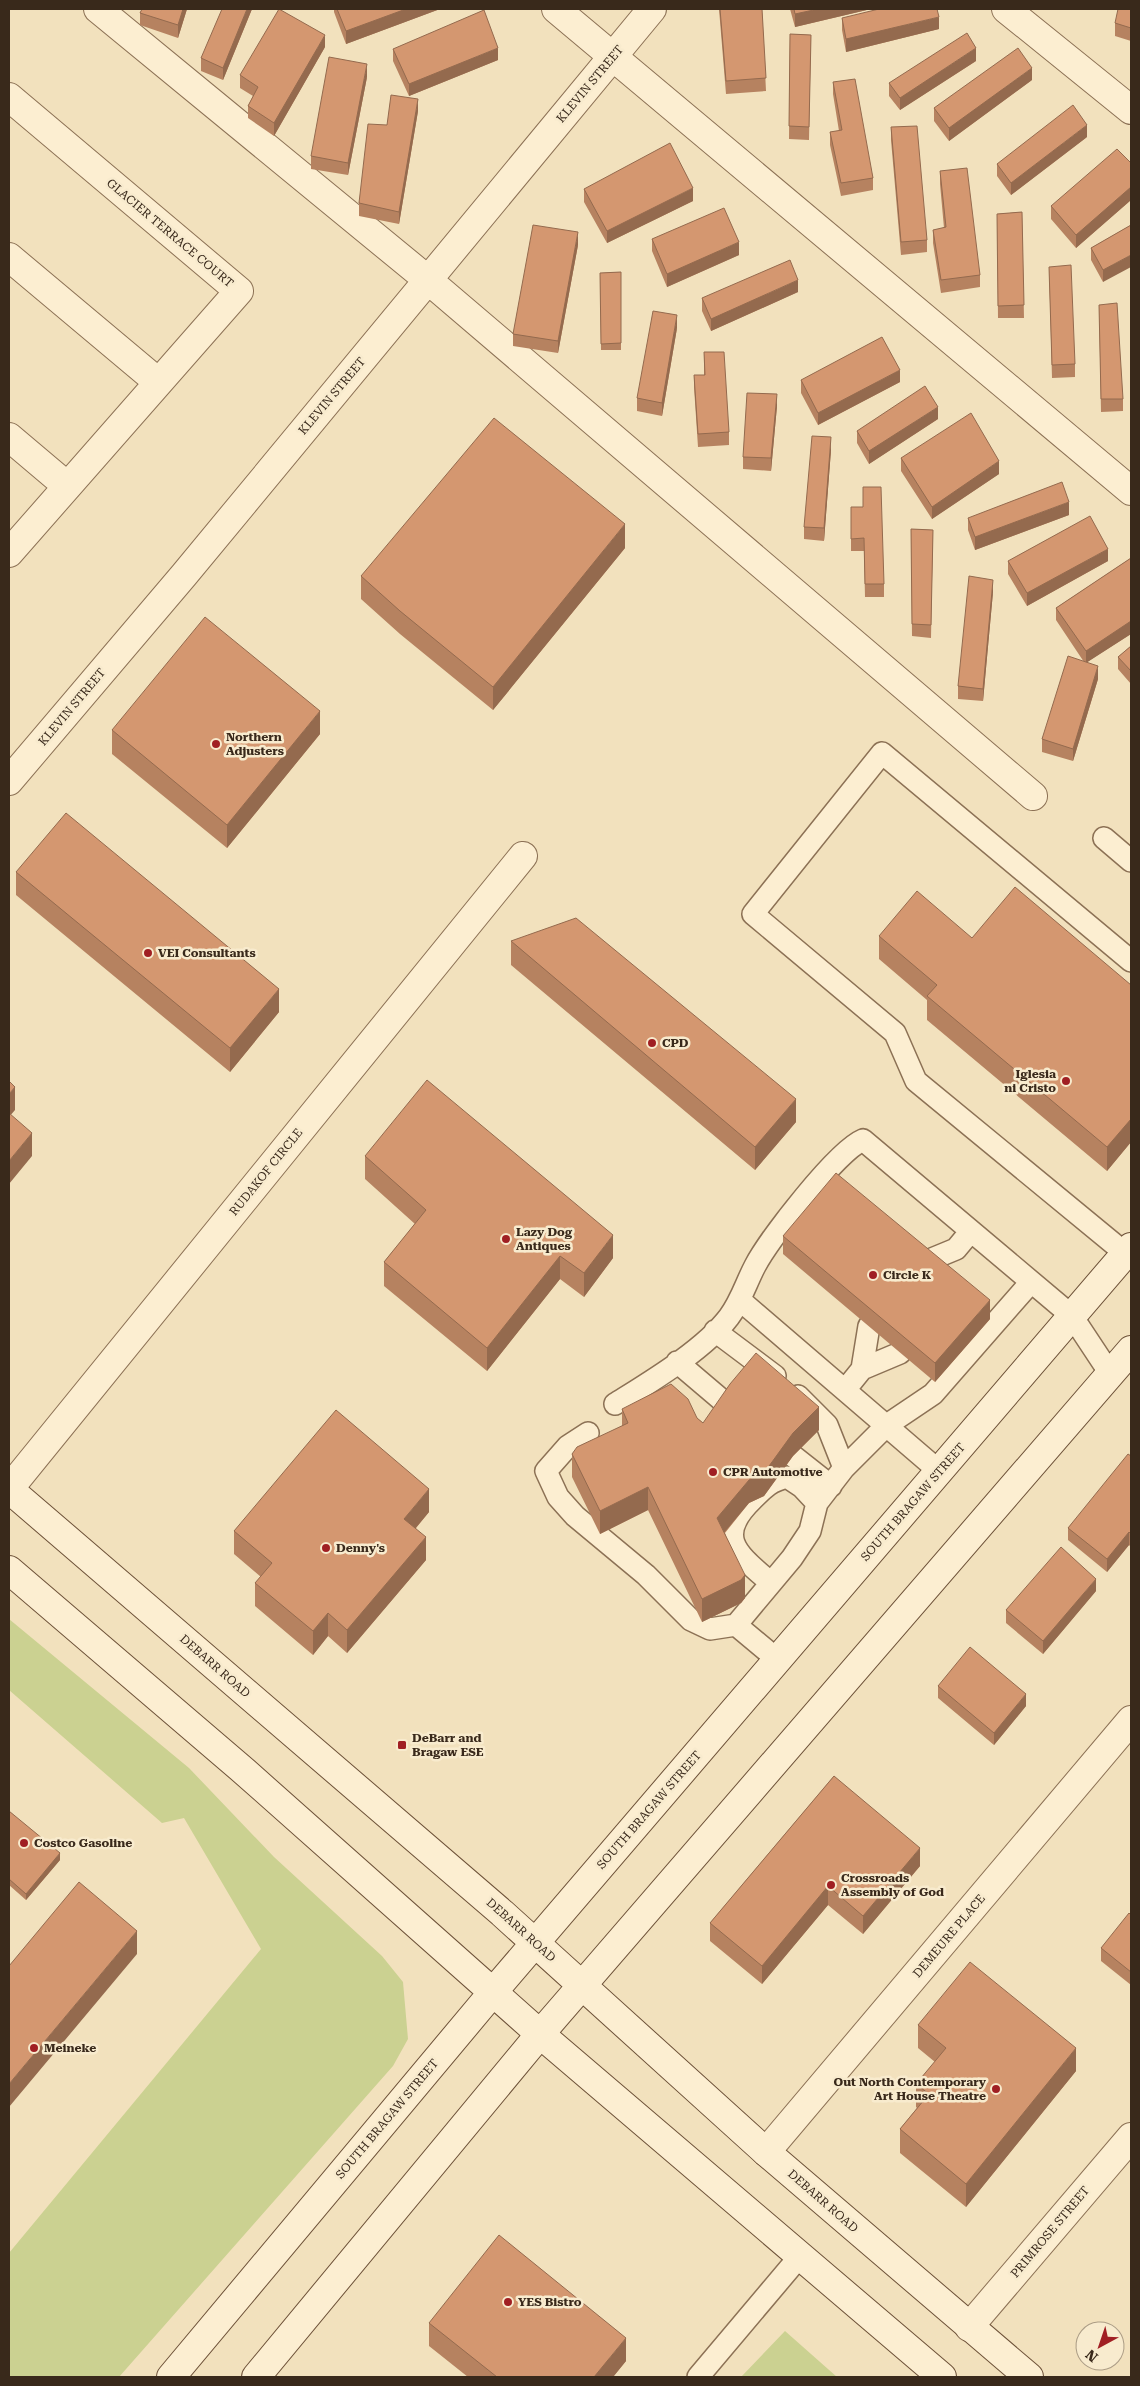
<svg xmlns="http://www.w3.org/2000/svg" width="1140" height="2386" font-family="'Roboto Serif',serif">
<style>
.green{fill:#cbd191}
.lines{fill:none;stroke-linecap:round;stroke-linejoin:round}
.service-casing{stroke:#8c7155;stroke-width:24}
.minor-casing{stroke:#8c7155;stroke-width:30}
.secondary-casing{stroke:#6d5138;stroke-width:30}
.service{stroke:#fceed1;stroke-width:21}
.minor{stroke:#fceed1;stroke-width:28}
.secondary{stroke:#fceed1;stroke-width:28}
.wall{fill:#b68260}
.shaded-wall{fill:#946a4e}
.building{fill:#d49770;stroke:#946a4e}
.poi-dot{fill:#a01f23;stroke:#f8ebce;stroke-width:2}
.labels{text-anchor:middle;stroke-width:5;stroke-linejoin:round;paint-order:stroke}
.street-label{font-size:12px;fill:#39291b;stroke:#f8ebce}
.poi-label{font-size:12px;font-weight:bold;fill:#39291b;stroke:#f8ebce;text-anchor:start}
</style>
<rect width="100%" height="100%" fill="#f2e1bd"/>
<path class="green" d="M 9,1619 L 189,1768 L 274,1857 L 382,1956 L 403,1982 L 408,2039 L 393,2066 L 119,2377 L 9,2377 L 9,2253 L 261,1949 L 184,1818 L 162,1823 L 9,1690 Z
M 785,2331 L 837,2377 L 741,2377 Z"/>
<g class="lines">
<g class="service-casing">
<path id="service" d="M 1104,838 L 1131,861
M 1131,961 L 882,753 L 753,914 L 895,1033 L 916,1081 L 1131,1258
M 922,1263 L 956,1249 L 971,1231
M 741,1301 L 939,1471
M 715,1331 L 775,1376
M 677,1362 L 730,1407
M 862,1369 L 869,1326
M 845,1390 L 862,1369 L 900,1353
M 798,1396 L 827,1425 L 844,1468
M 615,1404 C 650,1382 704,1350 729,1317 C 741,1301 746,1283 755,1266 C 769,1239 837,1151 863,1140 L 1072,1316 L 1111,1375
M 588,1433 L 568,1446 L 546,1471 L 558,1497 L 575,1516 L 646,1575 L 691,1620 L 710,1629 L 736,1625 L 792,1558 L 810,1531 L 817,1503 L 844,1468 L 887,1425 L 933,1394 L 1031,1282
M 793,1456 L 831,1486
M 771,1583 C 739,1555 713,1538 752,1500 C 765,1487 769,1482 787,1477 L 802,1487 L 817,1503
M 736,1625 L 778,1660
M 698,2377 L 800,2256"/>
</g>
<g class="minor-casing">
<path id="minor" d="M 98,9 L 428,280 L 1033,796
M 556,9 L 1131,491
M 1006,9 L 1131,110
M 9,97 L 239,291 L 9,553
M 9,257 L 158,382
M 9,437 L 67,486
M 9,781 L 184,575 L 652,9
M 9,1489 L 523,856
M 766,2152 L 1131,1720
M 969,2327 L 1131,2137"/>
</g>
<g class="secondary-casing">
<path id="secondary" d="M 9,1489 L 502,1913 L 766,2152 L 1029,2377
M 9,1570 L 245,1772 L 540,2034 L 942,2377
M 171,2377 L 493,1992 L 1131,1247
M 256,2377 L 540,2034 L 1131,1350"/>
</g>
<use href="#service" class="service"/>
<use href="#minor" class="minor"/>
<use href="#secondary" class="secondary"/>
</g>
<path class="wall" d="M 142,9 L 187,9 L 178,38 L 140,25 L 140,13 Z
M 252,9 L 223,80 L 201,71 L 201,58 Z
M 334,9 L 440,9 L 346,44 L 334,12 Z
M 719,9 L 762,9 L 766,91 L 726,94 Z
M 790,9 L 871,9 L 795,27 Z
M 1131,9 L 1131,41 L 1115,36 L 1115,23 Z
M 842,18 L 939,29 L 846,52 L 842,30 Z
M 790,34 L 811,35 L 809,140 L 789,139 Z
M 325,47 L 274,136 L 248,118 L 248,106 L 253,96 L 240,88 L 240,75 Z
M 393,49 L 498,60 L 409,96 L 393,61 Z
M 976,61 L 900,110 L 889,96 L 889,83 Z
M 367,77 L 348,175 L 311,169 L 311,156 Z
M 1032,80 L 949,141 L 934,121 L 934,108 Z
M 833,82 L 873,178 L 873,190 L 841,196 L 830,145 L 830,132 L 839,131 L 833,94 Z
M 418,111 L 399,224 L 359,216 L 359,203 L 387,125 Z
M 891,127 L 927,240 L 927,252 L 901,255 L 891,140 Z
M 1087,137 L 1011,195 L 997,176 L 997,164 Z
M 1131,163 L 1131,200 L 1076,248 L 1051,219 L 1051,206 Z
M 940,171 L 980,275 L 980,287 L 941,293 L 933,243 L 933,230 L 944,228 L 940,184 Z
M 584,189 L 693,201 L 607,243 L 584,202 Z
M 1022,212 L 1024,318 L 998,318 L 997,214 Z
M 1131,225 L 1103,282 L 1091,260 L 1091,248 Z
M 652,239 L 739,255 L 667,287 L 652,251 Z
M 578,245 L 558,353 L 513,346 L 513,334 Z
M 1049,267 L 1075,364 L 1075,377 L 1052,378 Z
M 621,272 L 621,350 L 601,350 L 600,273 Z
M 798,292 L 711,331 L 702,311 L 702,298 Z
M 1099,305 L 1123,399 L 1123,411 L 1101,412 Z
M 677,328 L 662,416 L 637,411 L 637,398 Z
M 704,352 L 729,432 L 729,445 L 698,447 L 694,387 L 694,375 L 704,375 Z
M 801,380 L 900,382 L 818,425 L 801,393 Z
M 777,406 L 771,471 L 743,469 L 743,457 Z
M 938,419 L 869,464 L 857,443 L 857,431 Z
M 831,450 L 824,541 L 804,539 L 804,527 Z
M 901,458 L 999,474 L 932,519 L 901,471 Z
M 851,507 L 884,584 L 884,597 L 865,597 L 864,551 L 851,551 Z
M 1069,515 L 975,550 L 968,530 L 968,518 Z
M 911,529 L 933,530 L 931,638 L 912,636 Z
M 625,548 L 493,710 L 400,634 L 361,599 L 361,576 Z
M 1131,558 L 1131,634 L 1087,662 L 1098,679 L 1073,761 L 1042,752 L 1042,739 L 1084,662 L 1056,620 L 1056,608 Z
M 1008,561 L 1108,561 L 1027,606 L 1008,574 Z
M 993,592 L 983,701 L 958,699 L 958,686 Z
M 1131,646 L 1131,684 L 1118,669 L 1118,657 Z
M 112,730 L 320,734 L 227,848 L 112,754 Z
M 16,872 L 279,1012 L 230,1072 L 16,895 Z
M 879,936 L 972,938 L 1131,985 L 1131,1142 L 1107,1171 L 927,1020 L 927,1000 L 879,959 Z
M 511,941 L 796,1122 L 755,1170 L 511,965 Z
M 365,1156 L 613,1258 L 584,1297 L 560,1279 L 487,1371 L 384,1286 L 384,1262 L 415,1224 L 365,1179 Z
M 783,1236 L 990,1319 L 935,1382 L 783,1254 Z
M 622,1409 L 697,1418 L 703,1423 L 819,1430 L 793,1456 L 764,1496 L 749,1503 L 725,1533 L 745,1598 L 741,1603 L 702,1622 L 648,1510 L 600,1534 L 572,1477 L 572,1454 L 622,1426 Z
M 1131,1456 L 1131,1547 L 1129,1545 L 1107,1572 L 1068,1540 L 1068,1528 Z
M 429,1512 L 416,1528 L 426,1560 L 347,1653 L 328,1636 L 313,1655 L 255,1606 L 255,1583 L 261,1577 L 234,1554 L 234,1531 Z
M 1096,1591 L 1043,1654 L 1006,1623 L 1006,1610 Z
M 938,1686 L 1026,1706 L 994,1745 L 938,1698 Z
M 834,1776 L 920,1866 L 863,1934 L 828,1905 L 762,1984 L 710,1941 L 710,1923 Z
M 9,1811 L 60,1860 L 26,1900 L 9,1885 Z
M 1131,1915 L 1131,1985 L 1101,1961 L 1101,1948 Z
M 918,2025 L 1076,2071 L 966,2207 L 900,2153 L 900,2129 L 917,2108 L 916,2107 L 916,2084 L 935,2062 L 918,2048 Z
M 429,2323 L 626,2361 L 613,2377 L 468,2377 L 429,2346 Z"/>
<path class="shaded-wall" d="M 183,9 L 187,9 L 178,38 L 178,25 Z
M 247,9 L 252,9 L 223,80 L 223,68 Z
M 406,9 L 440,9 L 346,44 L 346,31 Z
M 818,9 L 871,9 L 795,27 L 795,14 Z
M 939,17 L 939,29 L 846,52 L 846,39 Z
M 325,35 L 325,47 L 274,136 L 274,123 Z
M 498,48 L 498,60 L 409,96 L 409,84 Z
M 976,48 L 976,61 L 900,110 L 900,98 Z
M 367,64 L 367,77 L 348,175 L 348,163 Z
M 1032,68 L 1032,80 L 949,141 L 949,128 Z
M 418,99 L 418,111 L 399,224 L 399,212 Z
M 1087,125 L 1087,137 L 1011,195 L 1011,183 Z
M 1131,187 L 1131,200 L 1076,248 L 1076,235 Z
M 693,188 L 693,201 L 607,243 L 607,231 Z
M 578,232 L 578,245 L 558,353 L 558,341 Z
M 739,242 L 739,255 L 667,287 L 667,274 Z
M 1131,255 L 1131,267 L 1103,282 L 1103,270 Z
M 798,280 L 798,292 L 711,331 L 711,319 Z
M 677,315 L 677,328 L 662,416 L 662,403 Z
M 900,370 L 900,382 L 818,425 L 818,413 Z
M 777,394 L 777,406 L 771,471 L 771,458 Z
M 938,407 L 938,419 L 869,464 L 869,451 Z
M 831,437 L 831,450 L 824,541 L 824,528 Z
M 999,461 L 999,474 L 932,519 L 932,507 Z
M 1069,502 L 1069,515 L 975,550 L 975,537 Z
M 625,524 L 625,548 L 493,710 L 493,687 Z
M 1108,549 L 1108,561 L 1027,606 L 1027,593 Z
M 993,580 L 993,592 L 983,701 L 983,689 Z
M 1131,621 L 1131,634 L 1086,663 L 1086,651 Z
M 1098,666 L 1098,679 L 1073,761 L 1073,749 Z
M 320,711 L 320,734 L 227,848 L 227,825 Z
M 279,989 L 279,1012 L 230,1072 L 230,1048 Z
M 15,1087 L 15,1110 L 9,1117 L 9,1094 Z
M 796,1099 L 796,1122 L 755,1170 L 755,1147 Z
M 1131,1119 L 1131,1142 L 1107,1171 L 1107,1147 Z
M 32,1133 L 32,1156 L 9,1184 L 9,1161 Z
M 613,1235 L 613,1258 L 584,1297 L 584,1273 Z
M 560,1256 L 560,1279 L 487,1371 L 487,1348 Z
M 990,1300 L 990,1319 L 935,1382 L 935,1363 Z
M 819,1407 L 819,1430 L 793,1456 L 764,1496 L 749,1503 L 717,1541 L 717,1518 L 749,1480 L 793,1433 Z
M 648,1487 L 648,1510 L 600,1534 L 600,1511 Z
M 429,1489 L 429,1512 L 404,1542 L 404,1519 Z
M 1129,1532 L 1129,1545 L 1107,1572 L 1107,1559 Z
M 426,1537 L 426,1560 L 347,1653 L 347,1630 Z
M 745,1575 L 745,1598 L 741,1603 L 702,1622 L 702,1599 Z
M 1096,1579 L 1096,1591 L 1043,1654 L 1043,1641 Z
M 328,1613 L 328,1636 L 313,1655 L 313,1631 Z
M 1026,1694 L 1026,1706 L 994,1745 L 994,1733 Z
M 920,1848 L 920,1866 L 863,1934 L 863,1916 Z
M 60,1853 L 60,1860 L 26,1900 L 26,1894 Z
M 828,1886 L 828,1905 L 762,1984 L 762,1966 Z
M 137,1931 L 137,1954 L 9,2107 L 9,2084 Z
M 1076,2048 L 1076,2071 L 966,2207 L 966,2184 Z
M 626,2338 L 626,2361 L 613,2377 L 594,2377 Z"/>
<path class="building" d="M 142,9 L 183,9 L 178,25 L 140,13 Z
M 222,9 L 247,9 L 223,68 L 201,58 Z
M 279,9 L 325,35 L 274,123 L 248,106 L 258,87 L 240,75 Z
M 337,9 L 406,9 L 346,31 Z
M 720,9 L 762,9 L 766,78 L 726,81 Z
M 794,9 L 818,9 L 795,14 Z
M 879,9 L 937,9 L 939,17 L 846,39 L 842,18 Z
M 1118,9 L 1131,9 L 1131,28 L 1115,23 Z
M 484,10 L 498,48 L 409,84 L 393,49 Z
M 967,33 L 976,48 L 900,98 L 889,83 Z
M 790,34 L 811,35 L 809,127 L 789,126 Z
M 1018,48 L 1032,68 L 949,128 L 934,108 Z
M 329,57 L 367,64 L 348,163 L 311,156 Z
M 855,79 L 873,178 L 841,183 L 830,132 L 842,130 L 833,82 Z
M 391,95 L 418,99 L 399,212 L 359,203 L 368,124 L 387,125 Z
M 1073,105 L 1087,125 L 1011,183 L 997,164 Z
M 917,126 L 927,240 L 901,242 L 891,127 Z
M 670,143 L 693,188 L 607,231 L 584,189 Z
M 1117,149 L 1131,163 L 1131,187 L 1076,235 L 1051,206 Z
M 967,168 L 980,275 L 941,280 L 933,230 L 946,227 L 940,171 Z
M 724,208 L 739,242 L 667,274 L 652,239 Z
M 1022,212 L 1024,305 L 998,306 L 997,214 Z
M 533,225 L 578,232 L 558,341 L 513,334 Z
M 1131,225 L 1131,255 L 1103,270 L 1091,248 Z
M 790,260 L 798,280 L 711,319 L 702,298 Z
M 1071,265 L 1075,364 L 1052,365 L 1049,267 Z
M 621,272 L 621,343 L 601,344 L 600,273 Z
M 1117,303 L 1123,399 L 1101,399 L 1099,305 Z
M 653,311 L 677,315 L 662,403 L 637,398 Z
M 882,337 L 900,370 L 818,413 L 801,380 Z
M 704,352 L 724,352 L 729,432 L 698,434 L 694,375 L 705,375 Z
M 925,386 L 938,407 L 869,451 L 857,431 Z
M 747,393 L 777,394 L 771,458 L 743,457 Z
M 971,413 L 999,461 L 932,507 L 901,458 Z
M 494,418 L 625,524 L 493,687 L 400,611 L 361,576 Z
M 812,436 L 831,437 L 824,528 L 804,527 Z
M 1062,482 L 1069,502 L 975,537 L 968,518 Z
M 863,487 L 881,487 L 884,584 L 865,584 L 864,538 L 851,539 L 851,507 L 863,507 Z
M 1090,516 L 1108,549 L 1027,593 L 1008,561 Z
M 911,529 L 933,530 L 931,625 L 912,624 Z
M 1131,558 L 1131,621 L 1086,651 L 1056,608 Z
M 969,576 L 993,580 L 983,689 L 958,686 Z
M 205,617 L 320,711 L 227,825 L 112,730 Z
M 1131,646 L 1131,671 L 1118,657 Z
M 1068,656 L 1098,666 L 1073,749 L 1042,739 Z
M 66,813 L 279,989 L 230,1048 L 16,872 Z
M 1015,887 L 1131,985 L 1131,1119 L 1107,1147 L 927,996 L 937,985 L 879,936 L 917,891 L 972,938 Z
M 576,918 L 796,1099 L 755,1147 L 511,941 Z
M 427,1080 L 613,1235 L 584,1273 L 560,1256 L 487,1348 L 384,1262 L 426,1210 L 365,1156 Z
M 9,1081 L 15,1087 L 9,1094 Z
M 9,1113 L 32,1133 L 9,1161 Z
M 836,1173 L 990,1300 L 935,1363 L 783,1236 Z
M 756,1353 L 819,1407 L 793,1433 L 764,1473 L 749,1480 L 717,1518 L 745,1575 L 741,1580 L 702,1599 L 648,1487 L 600,1511 L 572,1454 L 577,1447 L 628,1423 L 622,1409 L 671,1384 L 688,1399 L 697,1418 L 703,1423 L 730,1384 Z
M 336,1410 L 429,1489 L 404,1519 L 426,1537 L 347,1630 L 328,1613 L 313,1631 L 255,1583 L 272,1563 L 234,1531 Z
M 1128,1454 L 1131,1456 L 1131,1534 L 1129,1532 L 1107,1559 L 1068,1528 Z
M 1061,1547 L 1096,1579 L 1043,1641 L 1006,1610 Z
M 970,1647 L 1026,1694 L 994,1733 L 938,1686 Z
M 834,1776 L 920,1848 L 863,1916 L 828,1886 L 762,1966 L 710,1923 Z
M 9,1811 L 60,1853 L 26,1894 L 9,1879 Z
M 79,1882 L 137,1931 L 9,2084 L 9,1966 Z
M 1129,1913 L 1131,1915 L 1131,1972 L 1101,1948 Z
M 970,1962 L 1076,2048 L 966,2184 L 900,2129 L 929,2094 L 916,2084 L 946,2048 L 918,2025 Z
M 499,2235 L 626,2338 L 594,2377 L 497,2377 L 429,2323 Z"/>
<g class="poi-dot">
<circle cx="216" cy="744" r="5"/>
<circle cx="148" cy="953" r="5"/>
<circle cx="652" cy="1043" r="5"/>
<circle cx="1066" cy="1081" r="5"/>
<circle cx="506" cy="1239" r="5"/>
<circle cx="873" cy="1275" r="5"/>
<circle cx="713" cy="1472" r="5"/>
<circle cx="326" cy="1548" r="5"/>
<rect x="397" y="1740" width="10" height="10" rx="2.5"/>
<circle cx="24" cy="1843" r="5"/>
<circle cx="831" cy="1885" r="5"/>
<circle cx="34" cy="2048" r="5"/>
<circle cx="996" cy="2089" r="5"/>
<circle cx="508" cy="2302" r="5"/>
</g>
<g class="labels">
<g class="street-label">
<text transform="translate(590 84) rotate(-50)" y="4">KLEVIN STREET</text>
<text transform="translate(170 233) rotate(40)" y="4">GLACIER TERRACE COURT</text>
<text transform="translate(332 396) rotate(-50)" y="4">KLEVIN STREET</text>
<text transform="translate(72 707) rotate(-50)" y="4">KLEVIN STREET</text>
<text transform="translate(266 1172) rotate(-51)" y="4">RUDAKOF CIRCLE</text>
<text transform="translate(913 1502) rotate(-49)" y="4">SOUTH BRAGAW STREET</text>
<text transform="translate(215 1666) rotate(41)" y="4">DEBARR ROAD</text>
<text transform="translate(649 1810) rotate(-49)" y="4">SOUTH BRAGAW STREET</text>
<text transform="translate(521 1930) rotate(42)" y="4">DEBARR ROAD</text>
<text transform="translate(949 1936) rotate(-50)" y="4">DEMEURE PLACE</text>
<text transform="translate(387 2119) rotate(-50)" y="4">SOUTH BRAGAW STREET</text>
<text transform="translate(823 2201) rotate(41)" y="4">DEBARR ROAD</text>
<text transform="translate(1050 2232) rotate(-50)" y="4">PRIMROSE STREET</text>
</g>
<g class="poi-label">
<text x="226" y="741">Northern<tspan x="226" dy="14">Adjusters</tspan></text>
<text x="158" y="957">VEI Consultants</text>
<text x="662" y="1047">CPD</text>
<text x="1056" y="1078" text-anchor="end">Iglesia<tspan x="1056" dy="14">ni Cristo</tspan></text>
<text x="516" y="1236">Lazy Dog<tspan x="516" dy="14">Antiques</tspan></text>
<text x="883" y="1279">Circle K</text>
<text x="723" y="1476">CPR Automotive</text>
<text x="336" y="1552">Denny's</text>
<text x="412" y="1742">DeBarr and<tspan x="412" dy="14">Bragaw ESE</tspan></text>
<text x="34" y="1847">Costco Gasoline</text>
<text x="841" y="1882">Crossroads<tspan x="841" dy="14">Assembly of God</tspan></text>
<text x="44" y="2052">Meineke</text>
<text x="986" y="2086" text-anchor="end">Out North Contemporary<tspan x="986" dy="14">Art House Theatre</tspan></text>
<text x="518" y="2306">YES Bistro</text>
</g>
</g>
<rect width="1140" height="2386" fill="none" stroke="#39291b" stroke-width="20"/>
<g transform="translate(1100 2346) rotate(220)"><circle r="24" fill="#f8ebce" stroke="#ac9d86"/>
<path d="M0-4L9 19L0 12L-9 19Z" fill="#a01f23"/>
<text y="-8" font-size="14" font-weight="bold" text-anchor="middle" fill="#39291b">N</text>
</g>
</svg>
